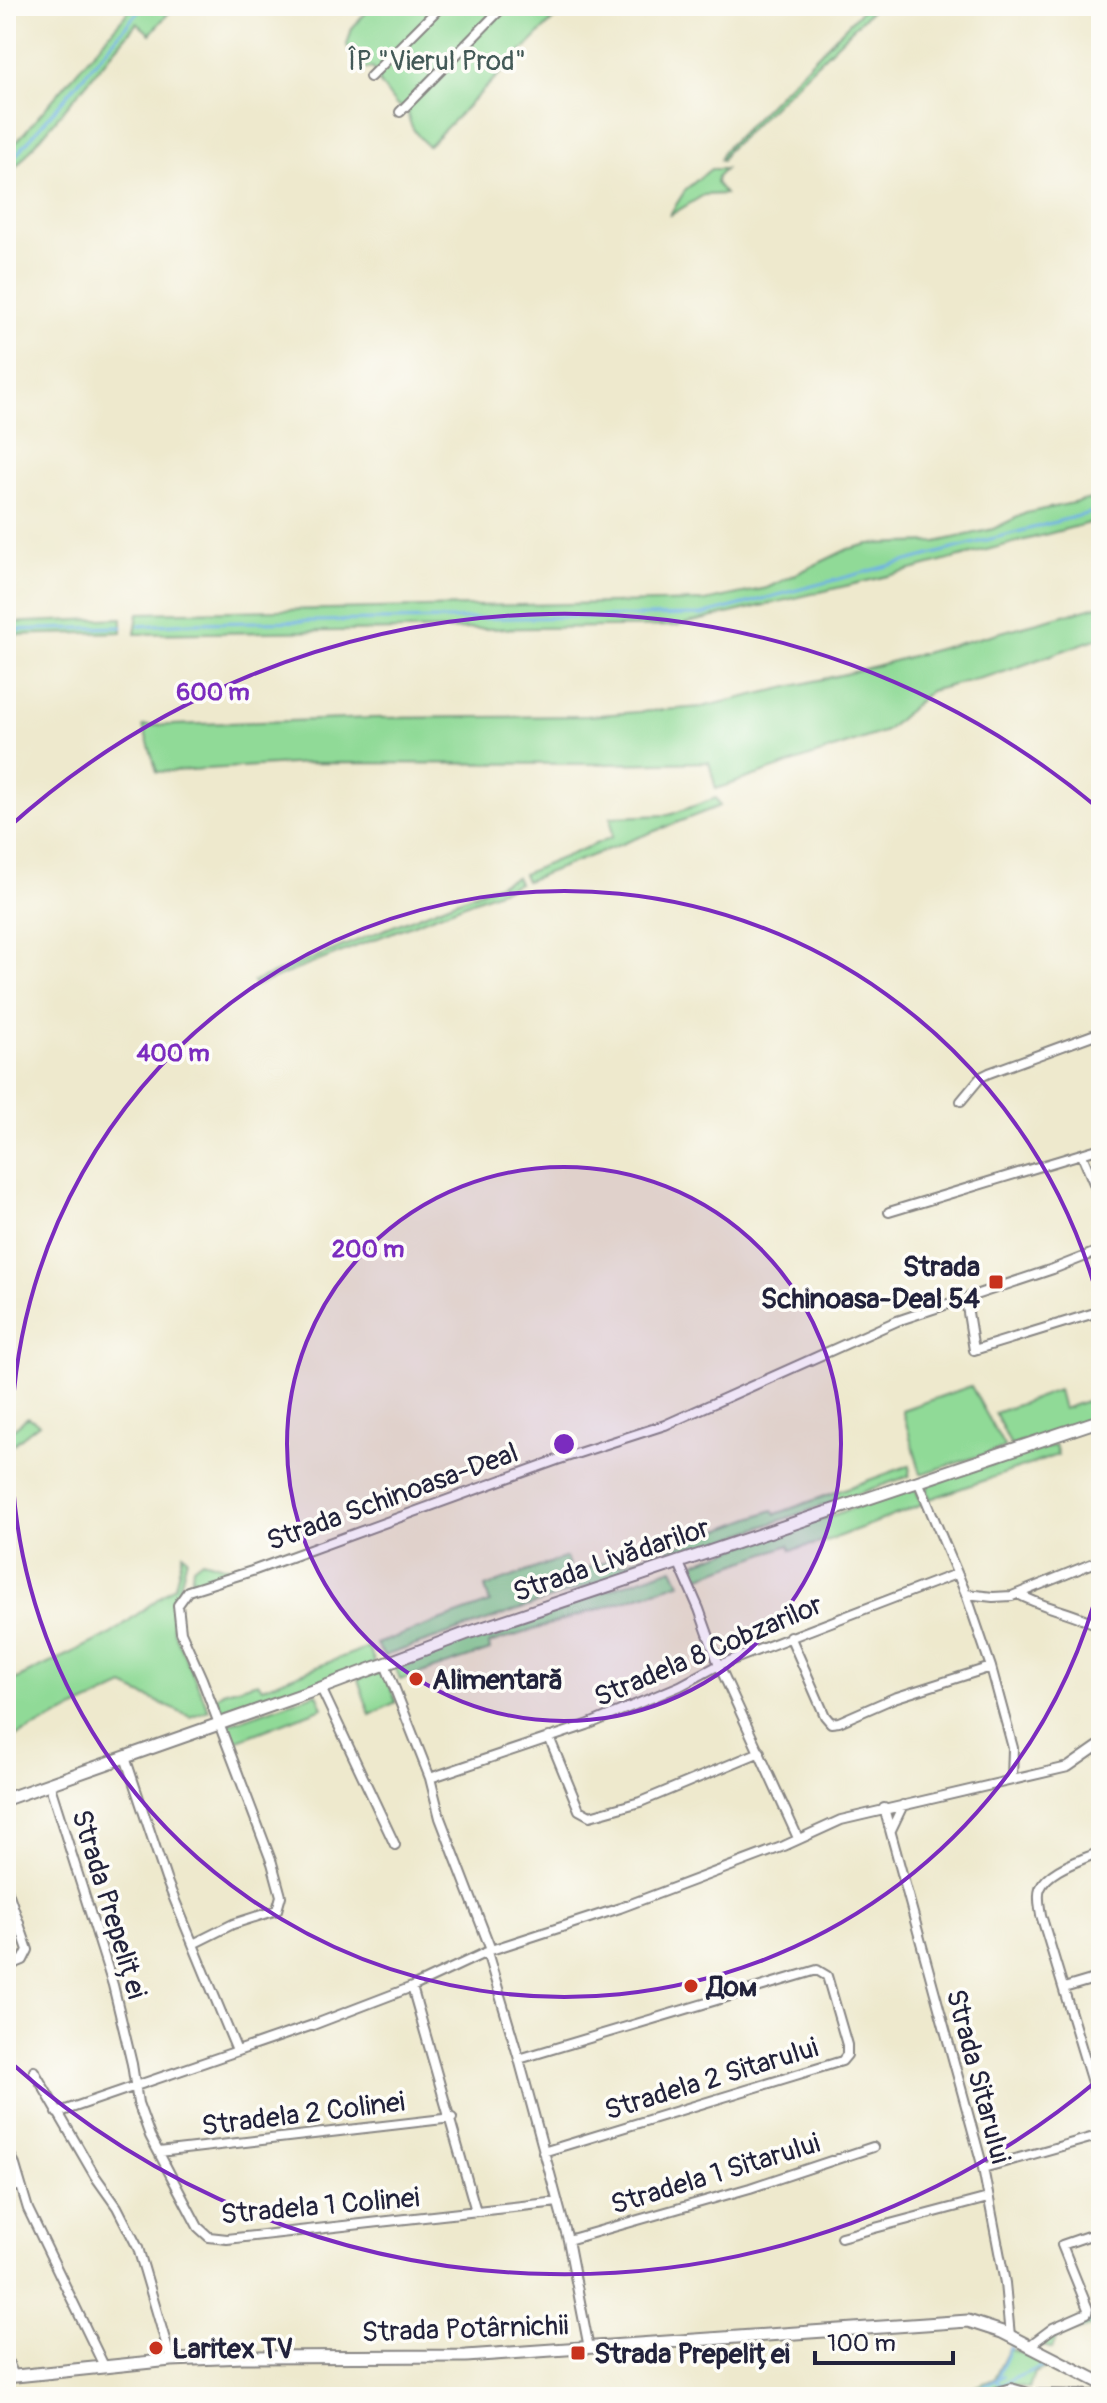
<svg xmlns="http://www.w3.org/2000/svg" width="1107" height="2403" font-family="Pangolin,sans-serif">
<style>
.green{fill:#90da97;stroke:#597e69;stroke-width:2}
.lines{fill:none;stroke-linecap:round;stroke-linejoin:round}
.stream{stroke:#6fb1e4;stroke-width:3}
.street-casing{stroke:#888684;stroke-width:12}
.secondary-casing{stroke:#888684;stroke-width:15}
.street{stroke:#fff;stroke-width:8}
.secondary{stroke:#fff;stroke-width:11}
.ring{fill:none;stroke:#7b2cbf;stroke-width:4}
.poi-dot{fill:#c8321e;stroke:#fdfcf7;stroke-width:3}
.labels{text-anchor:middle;stroke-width:7;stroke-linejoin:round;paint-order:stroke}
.park-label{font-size:28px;fill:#435957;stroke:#fdfcf7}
.poi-label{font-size:28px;font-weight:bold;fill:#22223b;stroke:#fdfcf7;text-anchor:start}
.street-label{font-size:28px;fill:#22223b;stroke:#fdfcf7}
.centre{fill:#7b2cbf;stroke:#fdfcf7;stroke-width:4}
.ring-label{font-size:24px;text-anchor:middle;font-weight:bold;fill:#7b2cbf;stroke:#fdfcf7;stroke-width:7;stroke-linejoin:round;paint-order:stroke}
</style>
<rect width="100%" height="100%" fill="#fdfcf7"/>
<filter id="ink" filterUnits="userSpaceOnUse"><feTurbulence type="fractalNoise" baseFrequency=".0125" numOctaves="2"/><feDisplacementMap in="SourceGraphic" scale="16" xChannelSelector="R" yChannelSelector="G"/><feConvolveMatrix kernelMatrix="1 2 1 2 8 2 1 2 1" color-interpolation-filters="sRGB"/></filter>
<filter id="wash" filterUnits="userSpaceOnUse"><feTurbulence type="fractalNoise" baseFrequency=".006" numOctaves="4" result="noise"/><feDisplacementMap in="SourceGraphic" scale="32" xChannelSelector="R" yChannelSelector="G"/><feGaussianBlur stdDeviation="1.8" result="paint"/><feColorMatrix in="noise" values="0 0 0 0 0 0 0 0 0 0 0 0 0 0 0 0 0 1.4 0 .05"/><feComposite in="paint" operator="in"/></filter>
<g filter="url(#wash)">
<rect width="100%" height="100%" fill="#eee9cd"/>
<path class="green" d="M 133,6 L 175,6 L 150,34 L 137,23 L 6,179 L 6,154 Z
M 372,6 L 567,6 L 428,146 C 418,137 407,125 408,110 L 396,105 L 379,82 L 379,76 L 372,68 L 367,69 L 350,53 L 347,45 L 352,28 Z
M 866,6 L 876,6 L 726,152 L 722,161 L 720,160 L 723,151 Z
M 711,169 L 725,169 L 717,177 L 716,183 L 725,194 L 704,195 L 669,216 L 686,189 Z
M 1101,497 L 1101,520 L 888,576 L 676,626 L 135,634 L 138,613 L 705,601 L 767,588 L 848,549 L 869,544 L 936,542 L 993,529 L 1026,513 Z
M 1101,605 L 1101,637 L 1004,672 L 930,691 L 886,731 L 716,789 L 709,762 L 606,764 L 309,763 L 157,772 L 143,726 L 374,718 L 587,716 L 702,707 L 849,673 Z
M 122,618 L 122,632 L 6,635 L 6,623 Z
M 716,798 L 720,806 L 526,881 L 523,874 L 612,837 L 611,817 L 669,815 Z
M 516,877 L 519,883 L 255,986 L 253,982 Z
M 971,1386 L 1005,1448 L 921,1474 L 902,1410 Z
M 1058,1390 L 1063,1409 L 1101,1396 L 1101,1415 L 1011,1446 L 995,1413 Z
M 28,1417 L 39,1424 L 6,1450 L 6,1435 Z
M 1055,1445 L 1058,1455 L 930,1499 L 927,1491 L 929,1484 Z
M 910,1465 L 909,1476 L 675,1557 L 671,1555 L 668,1549 L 773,1510 L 776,1514 Z
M 915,1487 L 922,1505 L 824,1542 L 791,1550 L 789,1545 L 692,1579 L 687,1565 Z
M 660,1549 L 661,1557 L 658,1562 L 384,1656 L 376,1644 L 490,1603 L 485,1587 L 566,1557 L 572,1574 L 617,1557 L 620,1565 Z
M 183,1553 L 187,1558 L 179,1590 L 171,1611 L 173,1630 L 209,1710 L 190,1717 L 124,1686 L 6,1741 L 6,1684 L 111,1634 L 175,1586 Z
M 202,1560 L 238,1570 L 191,1585 L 193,1567 Z
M 673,1568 L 680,1583 L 489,1644 L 490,1650 L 400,1680 L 395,1666 L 478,1634 Z
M 368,1647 L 374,1660 L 374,1664 L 231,1715 L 225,1713 L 215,1698 L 223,1692 L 258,1682 L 262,1688 Z
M 383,1670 L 396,1702 L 370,1715 L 358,1679 Z
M 317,1693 L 323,1708 L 231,1743 L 223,1726 Z
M 1101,2311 L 1101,2323 L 1056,2338 L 1052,2349 L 1039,2344 L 1054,2332 Z
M 1009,2349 L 1056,2365 L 1052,2365 L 1034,2373 L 1029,2388 L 1013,2385 L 972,2397 L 928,2397 L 974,2387 L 994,2379 Z"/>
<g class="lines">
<path class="stream" d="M 6,167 L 143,6
M 139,626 L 192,623 L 702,615 L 1101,510
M 6,630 L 122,627
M 1055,2334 L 1101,2318
M 1011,2347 L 996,2381 L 1002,2384 L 1049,2363
M 941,2395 L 974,2392 L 1003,2376"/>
</g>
</g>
<g filter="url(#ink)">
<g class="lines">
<g class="street-casing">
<path id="street" d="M 370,77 L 441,6
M 400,112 L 504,6
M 961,1101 L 981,1077 L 989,1073 L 1101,1032
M 1082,1155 L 1101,1200
M 889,1212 L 1101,1148
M 966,1300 L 974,1350 L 1101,1311
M 918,1481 L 966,1594 L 991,1667 L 1013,1748 L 1012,1780
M 678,1561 L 699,1609 L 719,1665 L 798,1838
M 966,1594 L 993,1597 L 1012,1596 L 1101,1560
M 1018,1594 C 1045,1609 1075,1612 1101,1627
M 790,1636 L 825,1716 L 831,1723 L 839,1722 L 894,1698 L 991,1667
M 385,1664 L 430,1778 L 440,1818 L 491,1950
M 321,1688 L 395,1845
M 549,1737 L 579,1810 L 590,1816 L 640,1802 L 760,1752
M 125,1757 L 166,1879 L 237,2051
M 430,1778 L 587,1725 L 680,1686 L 719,1665 L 956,1574
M 49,1783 L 113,1985 L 132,2064 L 138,2103 L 150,2136 L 198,2227 L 209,2237 L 227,2239 L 558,2202
M 884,1808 L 983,2168 L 1005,2283 L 1010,2336
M 891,1830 L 903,1805
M 1101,1851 C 1083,1860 1048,1869 1040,1889 C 1037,1897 1040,1907 1041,1915 L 1101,2112
M 6,1886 L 28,1950 L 23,1960 L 6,1967
M 6,1926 L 19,1922
M 195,1943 L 233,1924 L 277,1910 L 281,1896 L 272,1863 L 202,1679 L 181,1632 L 178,1605 L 188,1591 L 252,1571 L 557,1460 L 665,1425 L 897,1321 L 1053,1269 L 1101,1250
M 487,1952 L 519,2059 L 568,2240 L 589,2348
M 412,1987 L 476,2211
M 1064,1988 L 1101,1977
M 519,2059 L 817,1970 L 827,1976 L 847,2045 L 847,2055 L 842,2061 L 543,2152
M 34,2071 L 95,2176 L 117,2207 L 138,2248 L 171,2360
M 57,2113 L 313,2025 L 412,1987 L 491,1950 L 620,1908 L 784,1846 L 841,1820 L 1068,1767 L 1101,1744
M 6,2148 L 14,2162 L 28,2209 L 104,2366
M 159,2152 L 452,2118
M 983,2168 L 1101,2135
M 6,2189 L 20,2185
M 841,2237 L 988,2198
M 568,2240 L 750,2188 L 873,2147
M 1029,2346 L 1053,2328 L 1087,2313 L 1088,2309 L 1062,2245 L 1088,2236
M 6,2357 L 14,2376
M 985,2395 L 1011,2388 L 1032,2394 L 1101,2395"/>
</g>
<g class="secondary-casing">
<path id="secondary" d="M 6,1799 L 321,1688 L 465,1634 L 1101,1420
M 6,2377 L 171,2360 L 243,2357 L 466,2356 L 968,2321 L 1002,2332 L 1101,2383"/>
</g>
<use href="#street" class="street"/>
<use href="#secondary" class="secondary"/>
</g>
</g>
<circle cx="564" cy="1444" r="277" fill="#7b2cbf" fill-opacity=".12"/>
<g class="ring">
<circle cx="564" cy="1444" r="277"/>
<path d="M1101 1578A553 553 0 1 1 1101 1310"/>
<path d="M1098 2080A830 830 0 0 1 9 2061M9 827A830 830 0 0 1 1098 808"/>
</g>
<g class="poi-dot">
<rect x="988" y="1274" width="16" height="16" rx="4"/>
<circle cx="416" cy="1679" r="8"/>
<circle cx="691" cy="1986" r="8"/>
<circle cx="156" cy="2348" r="8"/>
<rect x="570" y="2345" width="16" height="16" rx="4"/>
</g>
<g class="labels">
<g class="park-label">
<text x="437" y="70">ÎP "Vierul Prod"</text>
</g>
<g class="poi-label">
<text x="980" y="1276" text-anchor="end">Strada<tspan x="980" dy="32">Schinoasa-Deal 54</tspan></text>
<text x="432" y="1689">Alimentară</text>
<text x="707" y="1996">Дом</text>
<text x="172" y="2358">Laritex TV</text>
<text x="594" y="2363">Strada Prepeliței</text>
</g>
<g class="street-label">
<text transform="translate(392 1496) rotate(-20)" y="10">Strada Schinoasa-Deal</text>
<text transform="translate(611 1559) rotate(-19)" y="10">Strada Livădarilor</text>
<text transform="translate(708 1650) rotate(-23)" y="10">Stradela 8 Cobzarilor</text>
<text transform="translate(110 1904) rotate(73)" y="10">Strada Prepeliței</text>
<text transform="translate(979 2076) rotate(75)" y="10">Strada Sitarului</text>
<text transform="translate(711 2078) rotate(-17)" y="10">Stradela 2 Sitarului</text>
<text transform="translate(303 2113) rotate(-7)" y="10">Stradela 2 Colinei</text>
<text transform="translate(715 2173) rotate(-17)" y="10">Stradela 1 Sitarului</text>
<text transform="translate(320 2205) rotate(-5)" y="10">Stradela 1 Colinei</text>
<text transform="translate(465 2328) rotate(-2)" y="10">Strada Potârnichii</text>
</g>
</g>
<circle cx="564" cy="1444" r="12" class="centre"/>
<g class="ring-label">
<text x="213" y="700">600 m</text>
<text x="173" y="1061">400 m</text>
<text x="368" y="1257">200 m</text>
</g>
<rect width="1107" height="2403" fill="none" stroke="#fdfcf7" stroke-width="32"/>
<path d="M815 2351v12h138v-12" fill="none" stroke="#22223b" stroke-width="4"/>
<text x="827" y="2351" font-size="24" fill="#22223b" stroke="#fdfcf7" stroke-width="6" paint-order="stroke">100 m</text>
</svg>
